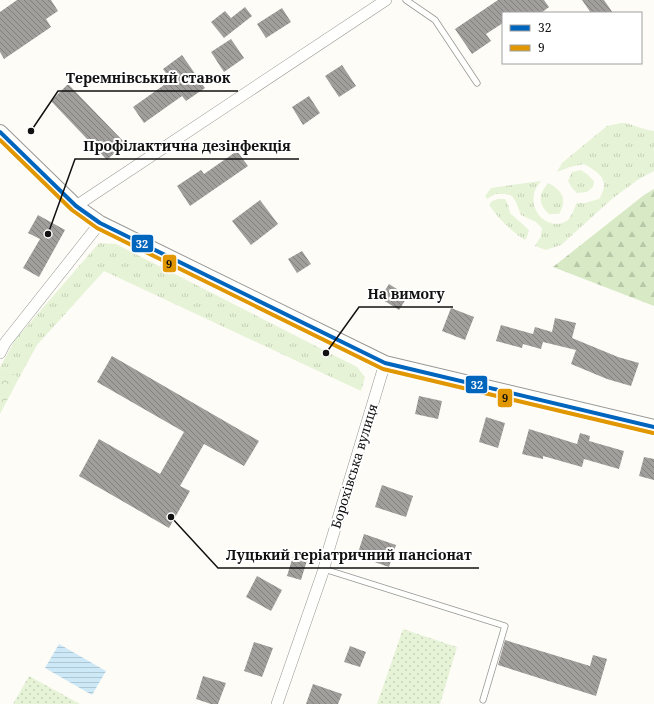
<svg xmlns="http://www.w3.org/2000/svg" width="654" height="704" font-family="'Noto Serif',serif">
<style>
.grass{fill:url(#grass-tufts)}
.forest{fill:url(#forest-firs)}
.park{fill:url(#park-crowns)}
.garden{fill:url(#garden-dots)}
.water{fill:url(#water-rules)}
.building{fill:url(#building-back-hatch)}
.lines{fill:none;stroke-linecap:round;stroke-linejoin:round}
.service-casing{stroke:#979795;stroke-width:7}
.minor-casing{stroke:#979795;stroke-width:12}
.tertiary-casing{stroke:#979795;stroke-width:16}
.service{stroke:#fffffe;stroke-width:5.5}
.minor{stroke:#fffffe;stroke-width:11}
.tertiary{stroke:#fffffe;stroke-width:14}
.bus-1-casing{stroke:#fff;stroke-width:7}
.bus-2-casing{stroke:#fff;stroke-width:7}
.bus-1{stroke:#0065bd;stroke-width:4}
.bus-2{stroke:#e09702;stroke-width:4}
.labels{text-anchor:middle;stroke-width:4;stroke-linejoin:round;paint-order:stroke}
.street-label{font-size:13px;fill:#111;stroke:#fff}
.leader{fill:none;stroke:#111;stroke-width:1.5}
.callout-dot{fill:#111;stroke:#fff;stroke-width:1.5}
.callout-label{font-size:14px;text-anchor:middle;font-weight:bold;fill:#111;stroke:#fff;stroke-width:4;stroke-linejoin:round;paint-order:stroke}
.line-badge{stroke:#fff;stroke-width:1.5}
.badge-label{font-size:11px;text-anchor:middle;font-weight:bold;fill:#fff}
.pale-badge-label{font-size:11px;text-anchor:middle;font-weight:bold;fill:#111}
</style>
<defs>
<pattern id="grass-tufts" width="24" height="20" patternUnits="userSpaceOnUse"><rect width="24" height="20" fill="#e7f3d7"/><path d="M3 7l-1-3M5 7V3M7 7l1-3M15 17l-1-3M17 17v-4M19 17l1-3" fill="none" stroke="#c5cfb8"/></pattern>
<pattern id="forest-firs" width="22" height="20" patternUnits="userSpaceOnUse"><rect width="22" height="20" fill="#d8eac5"/><path d="M5 1l3.5 6h-7zM16 11l3.5 6h-7z" fill="#b8c8a8"/></pattern>
<pattern id="park-crowns" width="20" height="18" patternUnits="userSpaceOnUse"><rect width="20" height="18" fill="#e7f3d7"/><path d="M2 6a3 3 0 1 1 6 0M12 15a3 3 0 1 1 6 0" fill="none" stroke="#c5cfb8"/></pattern>
<pattern id="garden-dots" width="8" height="8" patternUnits="userSpaceOnUse"><rect width="8" height="8" fill="#e7f3d7"/><path d="M2 2h.1M6 6h.1" fill="none" stroke="#c5cfb8" stroke-width="1.8" stroke-linecap="round"/></pattern>
<pattern id="water-rules" width="6" height="5" patternUnits="userSpaceOnUse"><rect width="6" height="5" fill="#cde8f7"/><path d="M0 2.5h6" fill="none" stroke="#afc6d3"/></pattern>
<pattern id="building-back-hatch" width="6" height="6" patternUnits="userSpaceOnUse"><rect width="6" height="6" fill="#a19f9c"/><path d="M-1 5l2 2M0 0l6 6M5-1l2 2" fill="none" stroke="#82807e"/></pattern>
</defs>
<rect width="100%" height="100%" fill="#fdfcf7"/>
<path class="grass" d="M 621,123 C 632,123 642,130 654,131 L 654,171 L 639,179 L 613,198 L 561,245 L 546,250 L 535,246 L 541,236 L 542,228 L 536,222 L 521,215 L 516,202 L 512,196 L 505,194 L 495,194 L 487,199 L 485,196 L 491,188 L 541,181 C 538,185 534,190 534,195 C 530,214 551,232 568,220 C 572,216 574,208 577,203 L 585,203 L 599,199 C 611,180 600,173 584,164 L 570,167 L 557,172 L 562,163 L 607,126 Z
M 581,170 L 588,175 L 594,181 L 593,187 L 587,192 L 577,193 L 572,188 L 568,181 L 572,172 Z
M 548,183 C 562,190 568,199 559,214 L 549,214 C 537,203 539,194 548,183 Z
M 498,199 L 505,199 L 508,204 L 510,213 L 529,230 L 527,237 L 525,240 C 512,232 498,218 489,205 L 492,201 Z
M 99,243 L 116,244 L 357,367 L 365,377 L 361,391 L 104,271 L 37,345 L 19,378 L 0,367 L 15,340 Z"/>
<path class="forest" d="M 654,189 L 654,306 L 553,267 L 644,195 Z"/>
<path class="park" d="M 0,367 L 19,378 L 0,414 Z"/>
<path class="garden" d="M 403,629 L 457,647 L 440,704 L 377,704 Z
M 29,676 L 80,704 L 13,704 Z"/>
<path class="water" d="M 59,644 L 106,671 L 92,695 L 45,668 Z"/>
<path class="building" d="M 17,0 L 51,0 L 58,11 L 46,19 L 51,27 L 4,59 L 0,52 L 0,12 Z
M 498,0 L 544,0 L 549,7 L 541,13 L 503,13 L 503,23 L 486,34 L 491,41 L 472,54 L 455,29 Z
M 582,0 L 604,0 L 613,13 L 591,13 Z
M 245,7 L 252,16 L 224,38 L 211,22 L 225,11 L 231,18 Z
M 282,8 L 291,22 L 266,38 L 257,24 Z
M 231,39 L 244,58 L 224,72 L 211,52 Z
M 182,55 L 205,88 L 186,101 L 182,96 L 144,123 L 133,107 L 171,80 L 163,69 Z
M 342,65 L 356,86 L 339,97 L 325,76 Z
M 68,84 L 125,143 L 107,160 L 51,101 Z
M 309,96 L 320,113 L 303,125 L 292,107 Z
M 237,151 L 248,166 L 190,206 L 177,186 L 201,170 L 204,174 Z
M 260,200 L 278,224 L 251,245 L 232,221 Z
M 38,215 L 65,230 L 39,277 L 23,268 L 40,239 L 28,233 Z
M 302,251 L 311,264 L 297,273 L 288,259 Z
M 389,284 L 408,296 L 399,310 L 380,298 Z
M 451,308 L 474,317 L 465,340 L 442,331 Z
M 555,318 L 576,323 L 572,338 L 618,357 L 639,363 L 631,386 L 607,379 L 571,364 L 576,350 L 543,342 L 541,349 L 523,344 L 522,348 L 496,341 L 501,325 L 533,334 L 535,327 L 552,332 Z
M 112,356 L 259,441 L 244,466 L 204,444 L 180,486 L 190,491 L 169,528 L 79,476 L 99,439 L 160,474 L 184,432 L 97,382 Z
M 419,396 L 442,401 L 438,419 L 415,414 Z
M 486,417 L 505,423 L 498,448 L 479,442 Z
M 529,429 L 577,444 L 580,433 L 590,436 L 589,441 L 624,451 L 619,469 L 584,459 L 582,467 L 543,456 L 543,459 L 522,454 Z
M 644,457 L 654,459 L 654,480 L 639,476 Z
M 382,485 L 413,496 L 406,517 L 375,507 Z
M 364,534 L 396,545 L 389,567 L 357,556 Z
M 294,553 L 308,557 L 301,580 L 287,576 Z
M 257,576 L 282,590 L 271,611 L 246,597 Z
M 505,640 L 590,666 L 593,655 L 607,659 L 596,696 L 498,665 Z
M 254,642 L 273,648 L 262,677 L 244,671 Z
M 350,646 L 366,652 L 360,667 L 344,662 Z
M 203,676 L 226,683 L 218,704 L 211,704 L 196,699 Z
M 313,684 L 342,694 L 338,704 L 306,704 Z"/>
<g class="lines">
<g class="service-casing">
<path id="service" d="M 406,0 L 435,20 L 477,83
M 324,569 L 505,626 L 483,700"/>
</g>
<g class="minor-casing">
<path id="minor" d="M 76,206 L 386,0
M 0,353 L 5,343 L 100,223
M 277,704 L 324,569 L 327,555 L 385,363"/>
</g>
<g class="tertiary-casing">
<path id="tertiary" d="M 0,132 L 76,206 L 100,223 L 385,363 L 654,427"/>
</g>
<use href="#service" class="service"/>
<use href="#minor" class="minor"/>
<use href="#tertiary" class="tertiary"/>
<g class="bus-1-casing">
<path id="bus-1" d="M 0,132 L 76,206 L 100,223 L 385,363 L 654,427"/>
</g>
<g class="bus-2-casing">
<path id="bus-2" d="M 0,140 L 72,210 L 97,228 L 383,369 L 653,433"/>
</g>
<use href="#bus-1" class="bus-1"/>
<use href="#bus-2" class="bus-2"/>
</g>
<g class="labels">
<g class="street-label">
<text transform="translate(354 466) rotate(-73)" y="5">Борохівська вулиця</text>
</g>
</g>
<path class="leader" d="M31 131L58 91H238M48 234L75 159H299M326 353L359 307H453M171 517L218 568H479"/>
<g class="callout-dot">
<circle cx="31" cy="131" r="4"/>
<circle cx="48" cy="234" r="4"/>
<circle cx="326" cy="353" r="4"/>
<circle cx="171" cy="517" r="4"/>
</g>
<g class="callout-label">
<text x="148" y="83">Теремнівський ставок</text>
<text x="187" y="151">Профілактична дезінфекція</text>
<text x="406" y="299">На вимогу</text>
<text x="349" y="560">Луцький геріатричний пансіонат</text>
</g>
<g class="line-badge">
<rect x="131" y="234" width="23" height="19" rx="4" fill="#0065bd"/>
<rect x="162" y="254" width="15" height="19" rx="4" fill="#e09702"/>
<rect x="465" y="375" width="23" height="19" rx="4" fill="#0065bd"/>
<rect x="497" y="388" width="16" height="20" rx="4" fill="#e09702"/>
</g>
<g class="badge-label">
<text x="142" y="248">32</text>
<text x="477" y="389">32</text>
</g>
<g class="pale-badge-label">
<text x="169" y="268">9</text>
<text x="505" y="402">9</text>
</g>
<rect x="502" y="12" width="140" height="52" fill="#ffffff" stroke="#a0a0a0"/>
<rect x="510" y="25" width="20" height="6" fill="#0065bd" stroke="#a0a0a0"/>
<text x="538" y="32" font-size="12" fill="#111111">32</text>
<rect x="510" y="45" width="20" height="6" fill="#e09702" stroke="#a0a0a0"/>
<text x="538" y="52" font-size="12" fill="#111111">9</text>
</svg>
